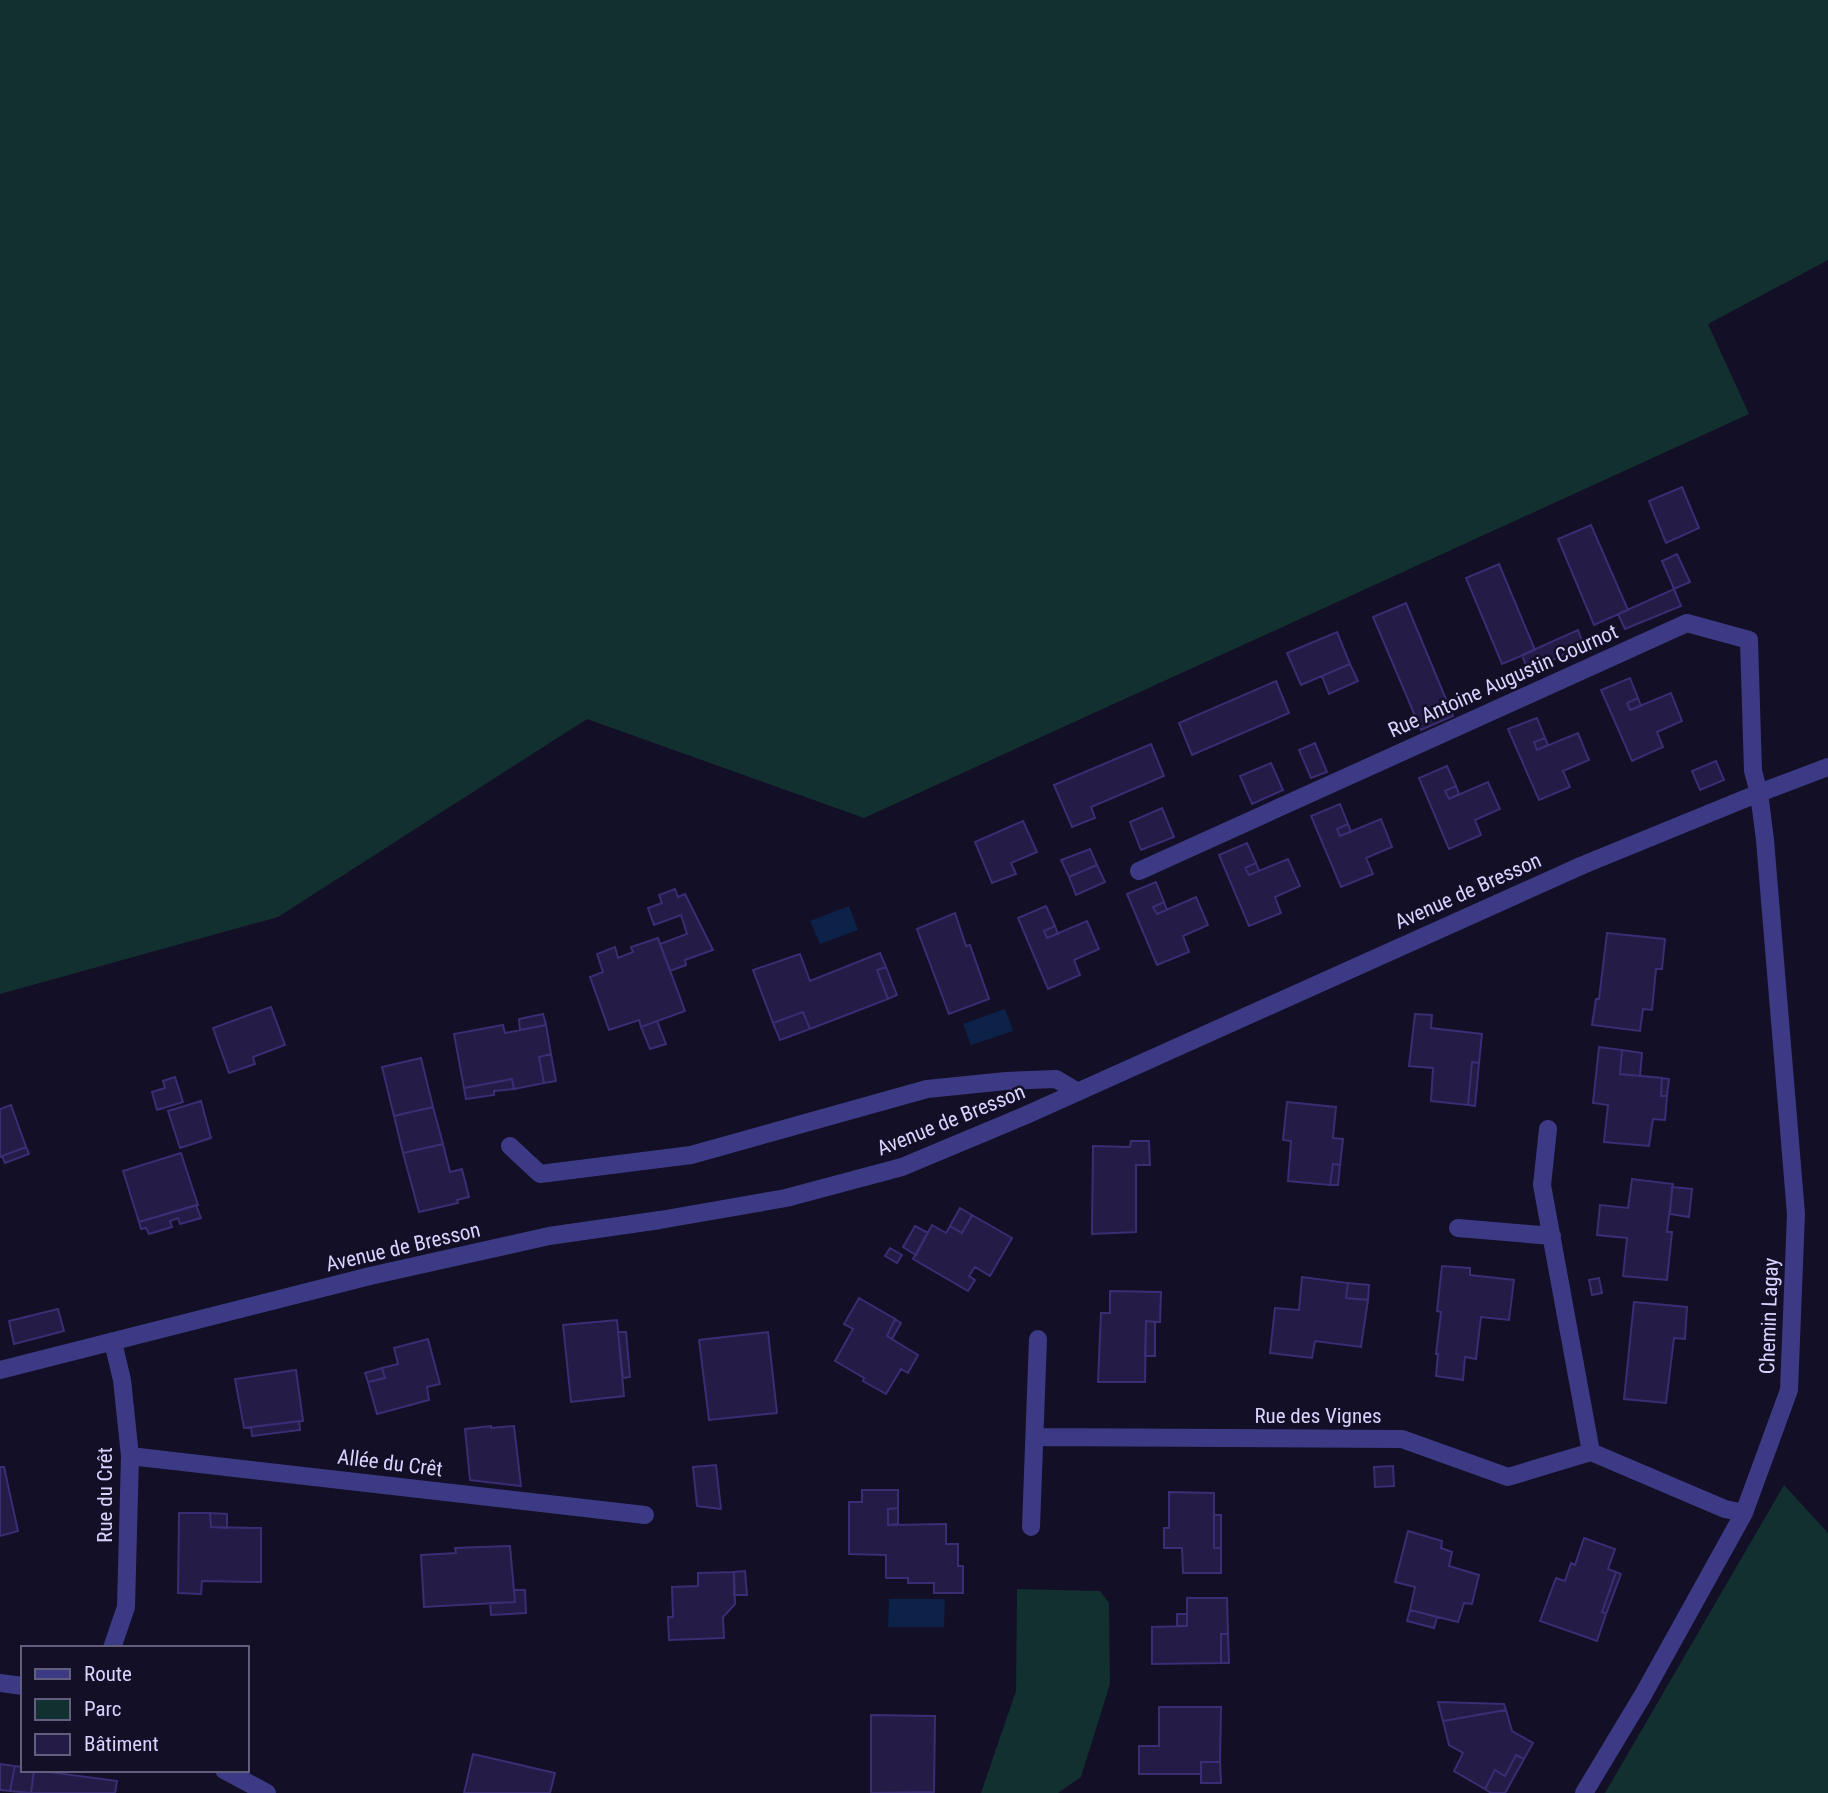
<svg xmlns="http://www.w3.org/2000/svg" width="1828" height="1793" font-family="'Roboto Condensed',sans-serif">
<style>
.green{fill:#12302f}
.water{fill:#0c2248}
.building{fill:#241b47;stroke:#3b2d73;stroke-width:2}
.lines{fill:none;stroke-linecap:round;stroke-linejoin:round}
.minor{stroke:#3d3a85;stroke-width:18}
.labels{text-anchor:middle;stroke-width:5;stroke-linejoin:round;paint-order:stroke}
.street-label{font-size:21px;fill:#d9d4ff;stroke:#130f26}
</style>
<rect width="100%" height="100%" fill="#130f26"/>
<path class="green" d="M 0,0 L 1828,0 L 1828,260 L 1708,324 L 1749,414 L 864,818 L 587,719 L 278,917 L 0,994 Z
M 1784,1485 L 1828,1533 L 1828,1793 L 1605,1793 Z
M 1017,1589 L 1100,1591 L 1109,1603 L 1110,1684 L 1081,1777 L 1058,1793 L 981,1793 L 1016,1691 Z"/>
<path class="water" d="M 849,906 L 858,930 L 820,944 L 810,921 Z
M 1005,1009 L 1013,1031 L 971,1045 L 963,1024 Z
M 889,1599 L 945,1599 L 944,1627 L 888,1627 Z"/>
<path class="building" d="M 1682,487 L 1699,528 L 1666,543 L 1649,501 Z
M 1591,525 L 1628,610 L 1594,625 L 1558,539 Z
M 1677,554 L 1690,582 L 1674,589 L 1662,561 Z
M 1499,564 L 1535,650 L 1502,664 L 1466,578 Z
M 1674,589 L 1681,606 L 1625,629 L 1618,614 Z
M 1406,603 L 1453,716 L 1421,730 L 1373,617 Z
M 1578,630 L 1584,646 L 1528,671 L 1522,655 Z
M 1337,632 L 1350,664 L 1301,685 L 1287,653 Z
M 1350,664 L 1358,681 L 1329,694 L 1322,676 Z
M 1630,678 L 1638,698 L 1627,703 L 1630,710 L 1671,693 L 1682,721 L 1657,732 L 1663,747 L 1632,761 L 1601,690 Z
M 1276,681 L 1289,713 L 1192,755 L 1179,723 Z
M 1638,698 L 1641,706 L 1630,710 L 1627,703 Z
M 1537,718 L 1545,738 L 1534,742 L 1537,750 L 1578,733 L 1589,760 L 1563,771 L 1570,787 L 1539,800 L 1508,729 Z
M 1545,738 L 1548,745 L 1537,750 L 1534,742 Z
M 1315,743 L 1327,772 L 1311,778 L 1299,750 Z
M 1151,744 L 1164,776 L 1091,807 L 1095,818 L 1072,827 L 1054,785 Z
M 1716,761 L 1724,780 L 1700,790 L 1692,771 Z
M 1271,763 L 1283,790 L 1252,804 L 1240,776 Z
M 1447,766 L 1456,786 L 1445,791 L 1449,799 L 1488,782 L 1500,809 L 1475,820 L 1481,835 L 1449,849 L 1419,778 Z
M 1456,786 L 1459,794 L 1449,799 L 1445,791 Z
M 1340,804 L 1348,824 L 1337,829 L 1340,836 L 1381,819 L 1392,847 L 1366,858 L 1373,874 L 1341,887 L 1311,816 Z
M 1162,808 L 1174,837 L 1141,850 L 1130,822 Z
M 1023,821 L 1037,852 L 1011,863 L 1016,874 L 992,883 L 975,842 Z
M 1348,824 L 1351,832 L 1340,836 L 1337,829 Z
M 1247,843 L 1256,863 L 1245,868 L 1249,875 L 1288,859 L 1300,886 L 1275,897 L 1281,913 L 1249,926 L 1219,855 Z
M 1090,849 L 1097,865 L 1069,877 L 1061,860 Z
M 1256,863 L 1259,871 L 1249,875 L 1245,868 Z
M 1097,865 L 1105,882 L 1076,895 L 1069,877 Z
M 1156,882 L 1164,902 L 1153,907 L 1157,914 L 1196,897 L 1208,925 L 1183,936 L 1189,952 L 1157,965 L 1127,894 Z
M 675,889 L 678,897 L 685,894 L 713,950 L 685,960 L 686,965 L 670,971 L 660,944 L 687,934 L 681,915 L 654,925 L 648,908 L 662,903 L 659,895 Z
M 1164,902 L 1167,910 L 1157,914 L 1153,907 Z
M 1046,906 L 1055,926 L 1044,931 L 1047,938 L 1087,921 L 1099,949 L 1074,960 L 1080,975 L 1048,989 L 1018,918 Z
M 955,913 L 966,946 L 970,945 L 989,999 L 949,1014 L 917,929 Z
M 1055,926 L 1058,934 L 1047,938 L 1044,931 Z
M 1607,933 L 1665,939 L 1662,969 L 1656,969 L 1652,1010 L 1643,1009 L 1640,1031 L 1592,1025 L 1596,999 L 1599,999 Z
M 658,938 L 685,1011 L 641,1027 L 639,1020 L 609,1030 L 590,977 L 603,972 L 597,954 L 615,947 L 618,958 L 633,952 L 631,947 Z
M 880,953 L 886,967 L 877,970 L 888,999 L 810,1029 L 803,1012 L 773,1023 L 753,970 L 800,954 L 810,981 Z
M 886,967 L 897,995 L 888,999 L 877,970 Z
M 271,1007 L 285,1045 L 253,1057 L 255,1064 L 229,1073 L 213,1028 Z
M 803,1012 L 810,1029 L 780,1040 L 773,1023 Z
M 543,1014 L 546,1025 L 520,1030 L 519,1019 Z
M 1415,1014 L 1432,1015 L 1431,1028 L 1482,1034 L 1479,1063 L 1472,1062 L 1468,1105 L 1431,1101 L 1433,1068 L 1409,1066 Z
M 657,1021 L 666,1044 L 650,1049 L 641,1027 Z
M 503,1025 L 505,1033 L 546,1025 L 551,1054 L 539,1057 L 544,1083 L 514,1089 L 512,1079 L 464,1088 L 454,1034 Z
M 1599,1047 L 1622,1050 L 1620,1074 L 1662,1078 L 1661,1096 L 1667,1096 L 1665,1120 L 1653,1119 L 1649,1146 L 1604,1142 L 1608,1105 L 1593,1103 Z
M 1622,1050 L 1642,1053 L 1640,1076 L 1620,1074 Z
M 551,1054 L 556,1081 L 544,1083 L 539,1057 Z
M 421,1058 L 433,1107 L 394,1116 L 382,1067 Z
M 1472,1062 L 1479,1063 L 1475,1106 L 1468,1105 Z
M 175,1077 L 183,1102 L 157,1110 L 152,1092 L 165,1088 L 163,1081 Z
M 1662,1078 L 1669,1079 L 1667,1096 L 1661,1096 Z
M 512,1079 L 514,1089 L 494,1091 L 494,1095 L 466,1099 L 464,1088 Z
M 201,1101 L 211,1138 L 180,1148 L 168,1111 Z
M 1287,1102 L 1336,1107 L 1333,1138 L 1343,1139 L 1340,1165 L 1333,1164 L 1330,1185 L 1288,1181 L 1291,1141 L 1283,1140 Z
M 11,1105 L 26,1147 L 0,1157 L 0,1109 Z
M 433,1107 L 443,1144 L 403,1153 L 394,1116 Z
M 1131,1141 L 1149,1141 L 1150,1165 L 1136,1165 L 1136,1232 L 1092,1234 L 1093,1146 L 1130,1147 Z
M 443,1144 L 450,1172 L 462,1169 L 469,1197 L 457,1200 L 458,1203 L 419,1212 L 403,1153 Z
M 26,1147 L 29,1154 L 5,1163 L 2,1156 Z
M 181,1153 L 198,1205 L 139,1222 L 123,1171 Z
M 1333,1164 L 1340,1165 L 1338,1185 L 1330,1185 Z
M 1632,1179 L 1673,1184 L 1667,1232 L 1672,1232 L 1667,1280 L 1623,1276 L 1627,1238 L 1597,1235 L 1600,1205 L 1628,1208 Z
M 1672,1187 L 1692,1189 L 1689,1217 L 1670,1214 Z
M 196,1205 L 201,1218 L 180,1224 L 178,1218 L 170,1221 L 172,1227 L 149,1234 L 146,1228 L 141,1229 L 139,1222 Z
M 960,1208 L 972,1215 L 962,1233 L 950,1226 Z
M 972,1215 L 1012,1238 L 990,1276 L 975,1267 L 969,1276 L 975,1280 L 968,1291 L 913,1259 L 932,1225 L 946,1233 L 950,1226 L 962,1233 Z
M 915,1226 L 928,1233 L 916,1255 L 903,1247 Z
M 890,1248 L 902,1255 L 897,1263 L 885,1256 Z
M 1442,1266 L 1470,1268 L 1470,1275 L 1514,1280 L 1509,1320 L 1481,1317 L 1476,1359 L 1465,1357 L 1463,1380 L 1436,1376 L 1438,1354 L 1436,1354 L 1441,1312 L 1437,1311 Z
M 1302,1277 L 1348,1283 L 1346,1298 L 1368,1300 L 1361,1347 L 1315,1341 L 1312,1358 L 1270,1353 L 1275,1308 L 1299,1310 Z
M 1599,1278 L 1602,1293 L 1592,1295 L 1589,1280 Z
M 1348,1283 L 1369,1285 L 1368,1300 L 1346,1298 Z
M 1110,1291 L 1161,1292 L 1160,1322 L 1146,1321 L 1145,1382 L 1098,1382 L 1101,1313 L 1110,1313 Z
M 859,1298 L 895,1319 L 887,1336 L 918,1355 L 908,1373 L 901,1369 L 886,1394 L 863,1381 L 864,1378 L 835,1361 L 853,1329 L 844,1324 Z
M 1634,1302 L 1687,1307 L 1685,1339 L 1674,1338 L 1666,1403 L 1624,1399 Z
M 58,1309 L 64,1331 L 14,1344 L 9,1321 Z
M 895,1319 L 901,1323 L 892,1339 L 887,1336 Z
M 617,1320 L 624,1396 L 571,1402 L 563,1325 Z
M 1146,1321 L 1155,1322 L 1155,1356 L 1145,1356 Z
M 618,1332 L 626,1332 L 630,1377 L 623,1378 Z
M 768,1332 L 777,1413 L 709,1420 L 699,1340 Z
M 428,1339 L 440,1384 L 427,1387 L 429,1400 L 377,1414 L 368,1382 L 385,1378 L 382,1368 L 398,1364 L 394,1348 Z
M 382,1368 L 385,1378 L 368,1382 L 365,1373 Z
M 296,1370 L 303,1421 L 244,1428 L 235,1379 Z
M 299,1421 L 300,1430 L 252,1436 L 251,1427 Z
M 491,1426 L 491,1428 L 514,1426 L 521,1486 L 470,1480 L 465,1429 Z
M 716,1465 L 721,1509 L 697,1506 L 693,1467 Z
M 1393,1466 L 1394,1486 L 1375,1487 L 1374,1467 Z
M 0,1467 L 4,1467 L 18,1531 L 0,1536 Z
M 862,1490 L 898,1490 L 898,1508 L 888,1509 L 888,1525 L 946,1524 L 946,1544 L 958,1544 L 958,1566 L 963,1566 L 963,1593 L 934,1593 L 934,1583 L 908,1583 L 908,1578 L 886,1578 L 886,1555 L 849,1554 L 849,1502 L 862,1502 Z
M 1169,1492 L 1214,1493 L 1214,1548 L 1221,1548 L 1221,1573 L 1183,1573 L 1182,1548 L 1164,1548 L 1164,1528 L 1169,1528 Z
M 898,1508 L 898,1524 L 888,1525 L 888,1509 Z
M 179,1513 L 210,1513 L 211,1527 L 261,1528 L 261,1582 L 202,1581 L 201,1594 L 178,1593 Z
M 210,1513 L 227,1514 L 227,1528 L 211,1527 Z
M 1214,1515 L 1221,1515 L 1221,1548 L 1214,1548 Z
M 1408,1531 L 1442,1541 L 1441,1548 L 1452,1552 L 1449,1566 L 1479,1575 L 1472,1604 L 1464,1603 L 1458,1622 L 1410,1610 L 1415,1587 L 1395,1582 Z
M 1584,1538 L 1615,1549 L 1608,1569 L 1616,1572 L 1602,1612 L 1606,1614 L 1597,1641 L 1540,1621 L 1556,1578 L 1565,1581 L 1571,1563 L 1575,1565 Z
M 510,1546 L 515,1602 L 424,1607 L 421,1555 L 456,1553 L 455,1548 Z
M 745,1571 L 747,1595 L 734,1595 L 734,1572 Z
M 734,1572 L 735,1604 L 723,1617 L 724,1638 L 669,1640 L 668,1617 L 673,1617 L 672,1587 L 698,1586 L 698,1573 Z
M 1616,1572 L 1621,1574 L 1606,1614 L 1602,1612 Z
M 514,1590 L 525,1590 L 526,1613 L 491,1615 L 490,1603 L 515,1602 Z
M 1187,1598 L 1227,1598 L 1228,1634 L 1221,1634 L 1221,1663 L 1152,1664 L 1152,1627 L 1187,1626 Z
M 1410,1610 L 1437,1617 L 1434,1628 L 1407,1621 Z
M 1177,1614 L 1187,1614 L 1187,1626 L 1177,1626 Z
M 1221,1634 L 1228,1634 L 1229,1663 L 1221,1663 Z
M 1438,1702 L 1504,1704 L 1506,1710 L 1443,1721 Z
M 1159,1707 L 1221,1707 L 1220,1762 L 1201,1762 L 1201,1774 L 1139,1774 L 1139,1746 L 1159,1746 Z
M 1506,1710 L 1512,1731 L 1533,1743 L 1524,1759 L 1516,1755 L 1505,1776 L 1495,1770 L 1485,1789 L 1454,1771 L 1463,1753 L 1449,1745 L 1443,1721 Z
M 871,1715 L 935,1716 L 934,1792 L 871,1793 Z
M 473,1754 L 555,1773 L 550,1793 L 464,1793 Z
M 1516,1755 L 1524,1759 L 1505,1793 L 1491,1793 L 1485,1789 L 1495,1770 L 1505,1776 Z
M 1201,1762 L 1220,1762 L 1221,1783 L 1201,1783 Z
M 0,1764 L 15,1766 L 10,1791 L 0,1790 Z
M 15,1766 L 23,1767 L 23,1770 L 34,1770 L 31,1793 L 10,1791 Z
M 34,1770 L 117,1781 L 115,1793 L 31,1793 Z"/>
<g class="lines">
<path class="minor" d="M 1139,871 L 1687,623 L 1749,640 L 1753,771 L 1759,793 L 1765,840 L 1796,1214 L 1789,1390 L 1744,1513 L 1643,1695 L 1584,1793
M 1548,1129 L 1542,1185 L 1591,1452
M 510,1146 L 540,1174 L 691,1155 L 927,1089 L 1006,1081 L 1056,1079 L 1078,1092
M 1458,1228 L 1552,1236
M 0,1370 L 370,1276 L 549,1236 L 660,1220 L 786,1198 L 902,1167 L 1024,1116 L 1583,865 L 1759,793 L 1828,767
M 1035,1437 L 1402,1439 L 1508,1477 L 1591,1452 L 1725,1509 L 1744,1513
M 130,1456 L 645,1515
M 1031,1527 L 1038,1339
M 112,1648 L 126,1607 L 130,1456 L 122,1380 L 113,1342
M 0,1683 L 23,1686
M 224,1770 L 267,1793"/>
</g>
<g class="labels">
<g class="street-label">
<text transform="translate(1503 681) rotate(-24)" y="7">Rue Antoine Augustin Cournot</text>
<text transform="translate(1468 891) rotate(-24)" y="7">Avenue de Bresson</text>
<text transform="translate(951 1120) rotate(-22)" y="7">Avenue de Bresson</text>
<text transform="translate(403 1247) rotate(-13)" y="7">Avenue de Bresson</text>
<text transform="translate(1769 1316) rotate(-88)" y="7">Chemin Lagay</text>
<text x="1318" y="1423">Rue des Vignes</text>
<text transform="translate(390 1463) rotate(7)" y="7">Allée du Crêt</text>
<text transform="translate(105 1495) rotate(-90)" y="7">Rue du Crêt</text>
</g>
</g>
<rect x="21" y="1646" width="228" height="126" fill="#130f26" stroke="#625e7d" stroke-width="2"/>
<rect x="35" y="1669" width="35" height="10" fill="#3d3a85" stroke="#625e7d" stroke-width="2"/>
<text x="84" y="1681" font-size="21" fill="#d9d4ff">Route</text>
<rect x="35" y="1699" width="35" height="21" fill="#12302f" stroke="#625e7d" stroke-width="2"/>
<text x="84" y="1716" font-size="21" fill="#d9d4ff">Parc</text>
<rect x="35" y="1734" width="35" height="21" fill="#241b47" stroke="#625e7d" stroke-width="2"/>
<text x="84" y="1751" font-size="21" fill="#d9d4ff">Bâtiment</text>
</svg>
